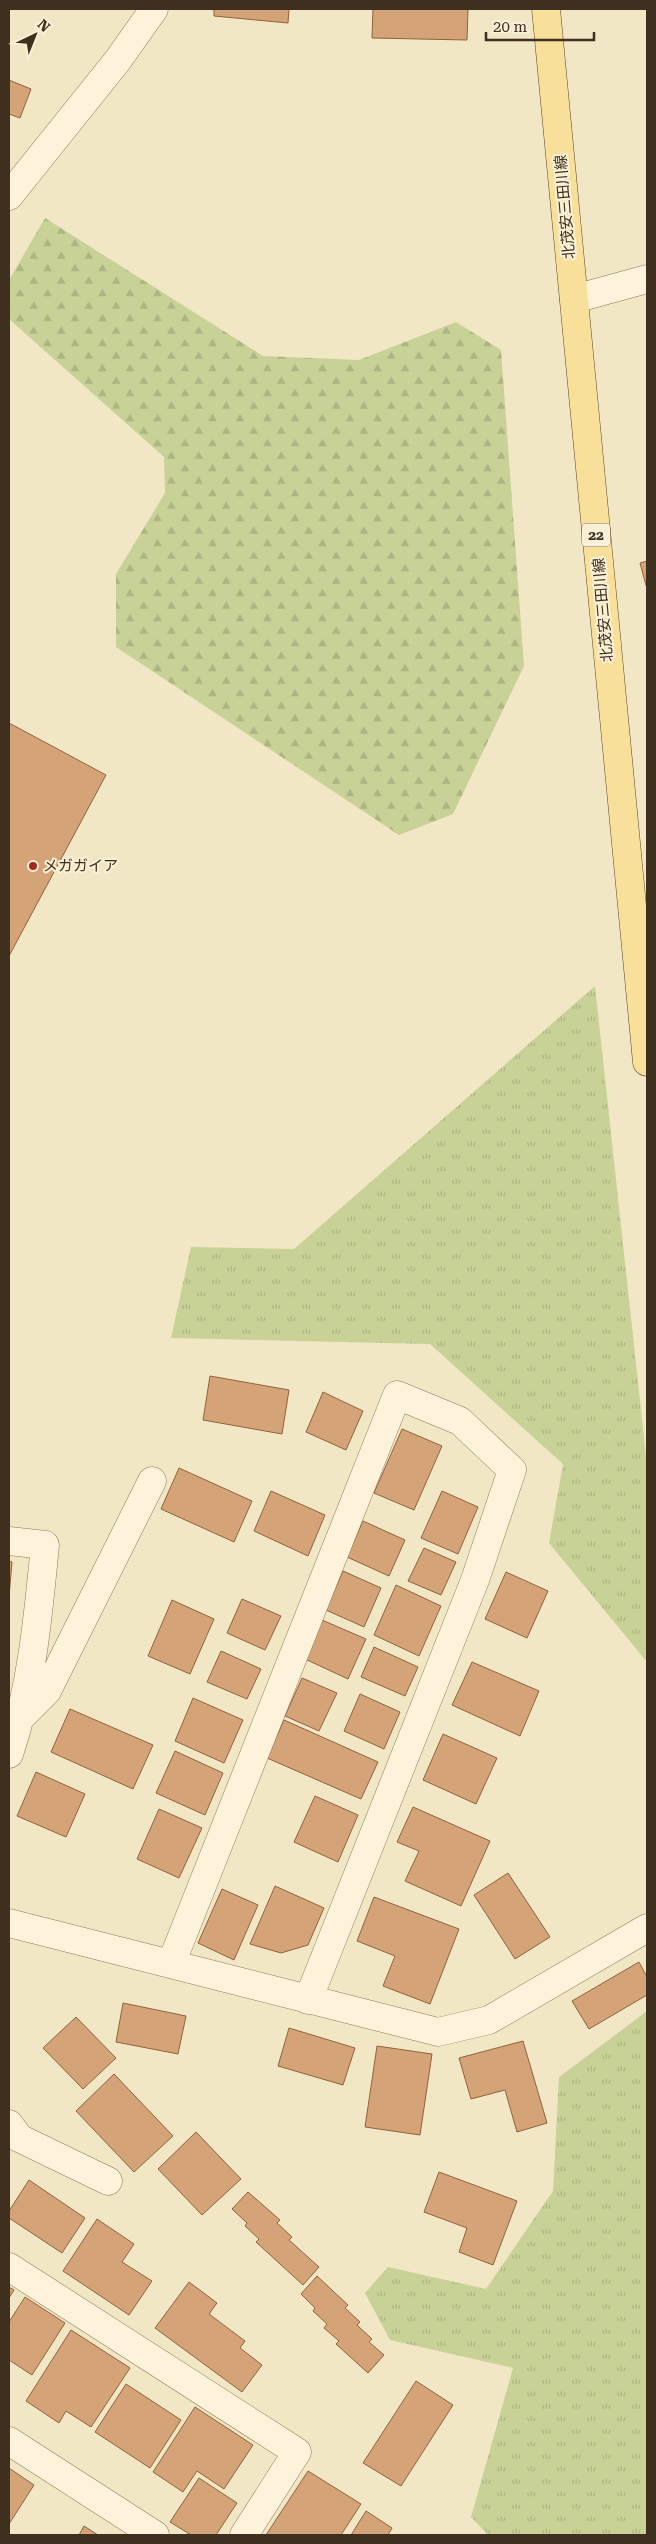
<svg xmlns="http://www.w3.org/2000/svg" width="656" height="2544" font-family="'Roboto Serif','Noto Sans JP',serif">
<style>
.grass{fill:url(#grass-tufts)}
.forest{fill:url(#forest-firs)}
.building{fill:#d4a377;stroke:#91623c}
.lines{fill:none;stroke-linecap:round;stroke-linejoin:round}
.minor-casing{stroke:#907959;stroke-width:29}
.primary-casing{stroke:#5d462d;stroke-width:29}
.minor{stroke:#fcf3da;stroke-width:28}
.primary{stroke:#f8e09a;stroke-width:28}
.poi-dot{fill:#a52923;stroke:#f9f1d6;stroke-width:2}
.labels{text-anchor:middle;stroke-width:4;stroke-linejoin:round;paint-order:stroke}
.shield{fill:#f9f1d6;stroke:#766955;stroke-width:1}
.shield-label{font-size:14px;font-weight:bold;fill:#3e2f1e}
.street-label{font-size:15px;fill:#3e2f1e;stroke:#f9f1d6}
.poi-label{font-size:15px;fill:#3e2f1e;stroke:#f9f1d6;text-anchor:start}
</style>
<defs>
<pattern id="grass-tufts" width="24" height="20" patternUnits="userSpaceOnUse" patternTransform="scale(1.25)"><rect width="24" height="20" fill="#c8d297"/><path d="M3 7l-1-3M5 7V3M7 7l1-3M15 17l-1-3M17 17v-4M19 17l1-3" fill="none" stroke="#adb582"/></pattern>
<pattern id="forest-firs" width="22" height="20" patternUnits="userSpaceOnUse" patternTransform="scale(1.25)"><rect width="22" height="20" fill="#c8d297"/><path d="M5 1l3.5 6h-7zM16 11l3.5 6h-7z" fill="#adb582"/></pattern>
</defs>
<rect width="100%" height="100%" fill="#f2e7c5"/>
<path class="grass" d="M 595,986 L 647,1465 L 647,1662 L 549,1543 L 563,1464 L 430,1344 L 171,1338 L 191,1247 L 294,1249 Z
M 647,2011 L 647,2535 L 488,2535 L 471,2517 L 513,2368 L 390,2340 L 365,2293 L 388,2267 L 486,2289 L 553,2191 L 559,2077 Z"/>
<path class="forest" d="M 45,218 L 263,356 L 359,360 L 456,322 L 501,350 L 524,666 L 453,814 L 399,835 L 116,647 L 116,574 L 165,493 L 164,457 L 9,319 L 9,280 Z"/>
<path class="building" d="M 214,9 L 289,9 L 288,23 L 214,16 Z
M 373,9 L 468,9 L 467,40 L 372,38 Z
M 9,80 L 31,89 L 20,118 L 9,114 Z
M 647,561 L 647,589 L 640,563 Z
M 9,723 L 106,775 L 9,956 Z
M 210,1376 L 289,1390 L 282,1434 L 203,1420 Z
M 323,1392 L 363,1411 L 346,1450 L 306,1432 Z
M 402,1429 L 442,1446 L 414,1510 L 374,1493 Z
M 179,1468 L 252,1501 L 234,1542 L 161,1509 Z
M 271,1491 L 325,1515 L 308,1556 L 254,1531 Z
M 442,1491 L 478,1507 L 458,1554 L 421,1538 Z
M 363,1521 L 405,1540 L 389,1576 L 347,1557 Z
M 424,1548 L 456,1562 L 441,1595 L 408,1581 Z
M 9,1561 L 12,1562 L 9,1597 Z
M 343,1571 L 381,1588 L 364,1627 L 326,1610 Z
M 506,1572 L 548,1591 L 527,1638 L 485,1619 Z
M 396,1585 L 441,1606 L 419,1656 L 374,1635 Z
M 242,1599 L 281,1616 L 265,1650 L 227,1633 Z
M 172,1600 L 214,1619 L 190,1674 L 148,1656 Z
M 322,1620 L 366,1639 L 348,1679 L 305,1659 Z
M 374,1647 L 418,1667 L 405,1696 L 361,1677 Z
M 221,1651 L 261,1669 L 247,1699 L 207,1682 Z
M 472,1662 L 539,1691 L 520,1736 L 452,1705 Z
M 302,1678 L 337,1693 L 319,1731 L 285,1716 Z
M 360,1694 L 400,1712 L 384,1749 L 344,1731 Z
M 193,1698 L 243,1720 L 224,1763 L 175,1741 Z
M 70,1709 L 153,1745 L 133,1789 L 51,1752 Z
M 284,1720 L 378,1762 L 361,1799 L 267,1758 Z
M 443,1734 L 497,1758 L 476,1804 L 423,1780 Z
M 175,1751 L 223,1773 L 205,1815 L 156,1793 Z
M 36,1772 L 85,1794 L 66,1837 L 17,1816 Z
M 315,1796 L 358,1815 L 338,1862 L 294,1842 Z
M 413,1807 L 490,1841 L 461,1906 L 405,1881 L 419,1851 L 397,1842 Z
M 159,1809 L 202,1828 L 179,1878 L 137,1859 Z
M 508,1873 L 550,1937 L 515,1959 L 474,1895 Z
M 275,1886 L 324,1908 L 308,1945 L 281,1953 L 250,1944 Z
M 222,1889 L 258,1905 L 234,1960 L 198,1943 Z
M 374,1897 L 459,1929 L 430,2004 L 383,1986 L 395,1956 L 357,1941 Z
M 639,1962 L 647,1977 L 647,1995 L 589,2029 L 572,2001 Z
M 123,2003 L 186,2016 L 178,2054 L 116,2042 Z
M 76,2017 L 116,2058 L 83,2089 L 43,2048 Z
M 289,2028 L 355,2048 L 343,2085 L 278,2066 Z
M 523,2041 L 547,2123 L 517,2132 L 505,2090 L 471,2099 L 459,2058 Z
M 377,2046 L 432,2054 L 420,2135 L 365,2127 Z
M 114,2074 L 173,2136 L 134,2172 L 76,2111 Z
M 196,2132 L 241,2179 L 202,2215 L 158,2169 Z
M 439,2172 L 517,2201 L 493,2265 L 459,2252 L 467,2228 L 424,2212 Z
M 29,2180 L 85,2218 L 62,2253 L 9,2218 L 9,2211 Z
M 248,2192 L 280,2220 L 277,2223 L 292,2237 L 289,2240 L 319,2267 L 303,2285 L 256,2242 L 259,2239 L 245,2226 L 247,2223 L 232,2209 Z
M 97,2219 L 134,2244 L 122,2262 L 152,2281 L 129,2315 L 63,2271 Z
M 317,2276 L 348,2305 L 345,2308 L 360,2322 L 357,2325 L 372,2339 L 369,2342 L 384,2355 L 368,2373 L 336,2344 L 339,2341 L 324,2328 L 327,2324 L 313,2311 L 315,2308 L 301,2294 Z
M 189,2282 L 217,2303 L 209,2314 L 245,2341 L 240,2348 L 262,2365 L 242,2392 L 155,2328 Z
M 9,2287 L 14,2290 L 9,2298 Z
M 25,2297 L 65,2323 L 32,2375 L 9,2360 L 9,2322 Z
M 71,2330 L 130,2368 L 91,2427 L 66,2411 L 59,2423 L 26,2401 Z
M 416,2381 L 453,2405 L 401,2486 L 363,2463 Z
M 126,2384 L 181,2420 L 150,2468 L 95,2432 Z
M 195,2407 L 253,2445 L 224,2489 L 197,2471 L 183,2492 L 153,2472 Z
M 9,2468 L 34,2485 L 9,2524 Z
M 308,2471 L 361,2504 L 341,2535 L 266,2535 Z
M 199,2478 L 237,2503 L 216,2535 L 191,2535 L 170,2522 Z
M 366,2511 L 392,2528 L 388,2535 L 351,2535 Z
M 84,2526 L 98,2535 L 79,2535 Z"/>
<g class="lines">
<g class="minor-casing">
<path id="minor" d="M 9,196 L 118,60 L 154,9
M 574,299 L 647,279
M 9,1541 L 45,1545 C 38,1617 32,1686 9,1754
M 22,1716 L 47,1691 L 152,1481
M 9,1923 L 438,2032 L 489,2020 L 647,1928
M 171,1964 L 397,1395 L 460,1421 L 512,1470 L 475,1580 L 308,2000
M 9,2124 L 19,2138 L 108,2181
M 9,2267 L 297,2452 L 244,2535
M 9,2441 L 155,2535"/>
</g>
<g class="primary-casing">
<path id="primary" d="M 546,9 L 647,1062"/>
</g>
<use href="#minor" class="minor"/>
<use href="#primary" class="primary"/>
</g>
<circle class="poi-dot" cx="33" cy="866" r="5"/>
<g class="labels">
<rect class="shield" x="582" y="523.5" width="28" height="23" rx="4"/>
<g class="shield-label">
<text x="596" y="540">22</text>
</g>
<g class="street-label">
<text transform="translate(565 207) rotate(-95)" y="5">北茂安三田川線</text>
<text transform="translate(603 610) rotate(-95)" y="5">北茂安三田川線</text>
</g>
<g class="poi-label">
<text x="43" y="871">メガガイア</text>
</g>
</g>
<rect width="656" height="2544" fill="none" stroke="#3e2f1e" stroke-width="20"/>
<g transform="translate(35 35) rotate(43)" stroke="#f9f1d6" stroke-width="4" paint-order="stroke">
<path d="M0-4L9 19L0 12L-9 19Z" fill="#3e2f1e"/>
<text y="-8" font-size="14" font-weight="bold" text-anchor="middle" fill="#3e2f1e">N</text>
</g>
<path d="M486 32v8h108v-8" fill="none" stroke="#3e2f1e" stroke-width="2.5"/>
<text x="493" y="32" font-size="15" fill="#3e2f1e" stroke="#f9f1d6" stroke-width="4" paint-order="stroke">20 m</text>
</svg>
